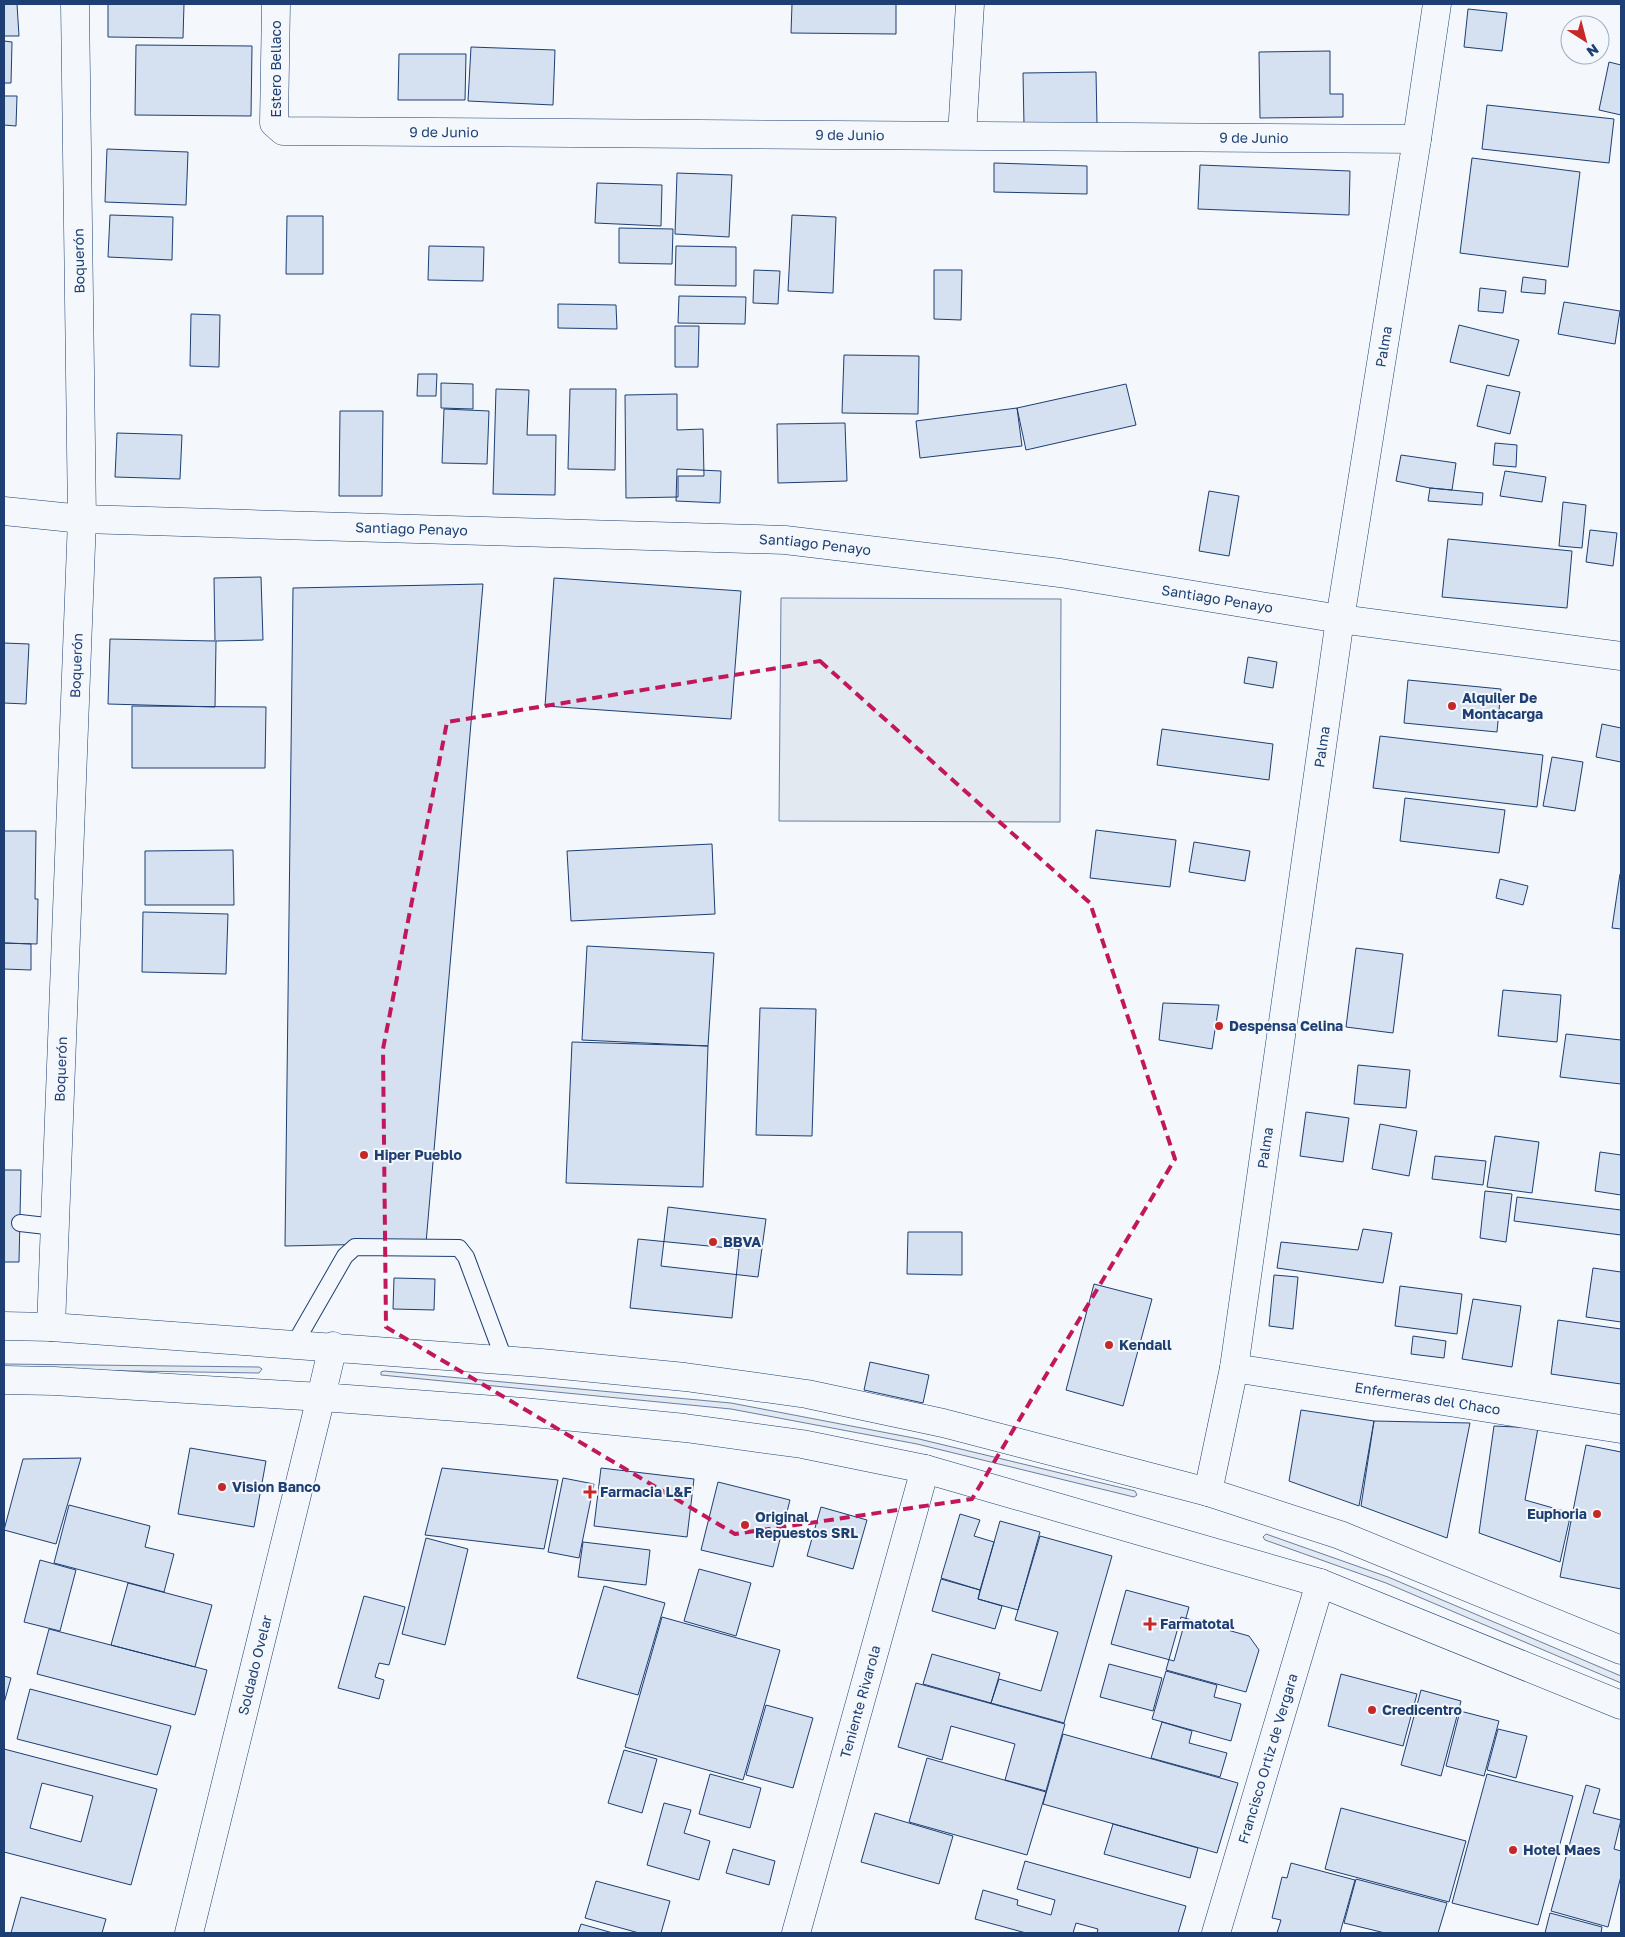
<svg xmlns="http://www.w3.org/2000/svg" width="1625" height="1937" font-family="'Golos Text',sans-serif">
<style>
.green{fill:#e3e9f0;stroke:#687fa3}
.building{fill:#d5e0f0;stroke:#1d3f73;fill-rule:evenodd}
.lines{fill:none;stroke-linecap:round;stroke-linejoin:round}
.lane-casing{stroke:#1d3f73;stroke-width:18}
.street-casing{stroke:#1d3f73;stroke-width:29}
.secondary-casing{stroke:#1d3f73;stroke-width:29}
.highway-casing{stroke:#1d3f73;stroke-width:29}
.lane{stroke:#f4f7fb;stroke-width:16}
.street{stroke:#f4f7fb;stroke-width:28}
.secondary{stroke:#f4f7fb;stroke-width:28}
.highway{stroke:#f4f7fb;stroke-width:28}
.marked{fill:none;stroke:#c2185b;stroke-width:4;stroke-dasharray:10 6;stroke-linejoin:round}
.poi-dot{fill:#c62828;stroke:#f4f7fb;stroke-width:2}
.labels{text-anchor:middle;stroke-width:4;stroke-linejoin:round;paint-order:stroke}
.street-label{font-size:14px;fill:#1d3f73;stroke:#f4f7fb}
.poi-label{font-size:14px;font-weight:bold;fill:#1d3f73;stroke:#f4f7fb;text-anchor:start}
</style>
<rect width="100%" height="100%" fill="#f4f7fb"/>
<path class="green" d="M 781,598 L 1061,599 L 1060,822 L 779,821 Z
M 4,1364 L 259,1367 L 262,1369 L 259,1373 L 4,1369 Z
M 384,1371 L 731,1403 L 919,1439 L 1135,1491 L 1137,1495 L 1134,1497 L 917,1444 L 731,1409 L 381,1375 L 381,1372 Z
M 1266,1534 L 1388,1577 L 1621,1676 L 1621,1683 L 1386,1583 L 1265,1540 L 1263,1537 Z"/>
<path class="building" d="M 4,4 L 17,4 L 19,36 L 4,36 Z
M 108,4 L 184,4 L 183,38 L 108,37 Z
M 792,4 L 896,4 L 896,34 L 791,33 Z
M 1468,9 L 1507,13 L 1502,51 L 1464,47 Z
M 4,41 L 12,42 L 11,83 L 4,83 Z
M 136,45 L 252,46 L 251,116 L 135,115 Z
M 471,47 L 555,50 L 553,105 L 468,101 Z
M 1330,51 L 1330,94 L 1343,94 L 1343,117 L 1260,118 L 1259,52 Z
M 399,54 L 466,54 L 465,100 L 398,100 Z
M 1609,62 L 1621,65 L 1621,115 L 1599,110 Z
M 1096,72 L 1097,124 L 1024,125 L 1023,73 Z
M 4,96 L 17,96 L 16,126 L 4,125 Z
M 1487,105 L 1614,119 L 1609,163 L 1482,149 Z
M 107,149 L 188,152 L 186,205 L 105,202 Z
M 1472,158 L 1580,172 L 1568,267 L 1460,253 Z
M 994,163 L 1087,166 L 1087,194 L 994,192 Z
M 1200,165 L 1350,171 L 1349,215 L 1198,209 Z
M 677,173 L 732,175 L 729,237 L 675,234 Z
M 597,183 L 662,185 L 661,226 L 595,223 Z
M 110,215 L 173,217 L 172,260 L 108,257 Z
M 792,215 L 836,217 L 833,293 L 788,291 Z
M 287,216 L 323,216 L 323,274 L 286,274 Z
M 619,228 L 673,229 L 672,264 L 619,263 Z
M 429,246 L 484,247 L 483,281 L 428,280 Z
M 676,246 L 736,247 L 736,286 L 675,285 Z
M 754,270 L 780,271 L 778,304 L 753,303 Z
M 934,270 L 962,270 L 961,320 L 934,319 Z
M 1523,277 L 1546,280 L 1545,294 L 1521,292 Z
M 1480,288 L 1506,291 L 1503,313 L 1478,311 Z
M 679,296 L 746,297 L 745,324 L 678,323 Z
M 1564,302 L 1620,311 L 1615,344 L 1558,334 Z
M 558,304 L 616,305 L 617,329 L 558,328 Z
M 191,314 L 220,315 L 219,367 L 190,366 Z
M 1459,325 L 1519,340 L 1509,376 L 1450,362 Z
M 675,326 L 699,326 L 698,367 L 675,367 Z
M 844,355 L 919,356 L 918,414 L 842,413 Z
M 418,374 L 437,374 L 436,396 L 417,396 Z
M 441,383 L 473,384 L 473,409 L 441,408 Z
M 1126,384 L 1136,425 L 1026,450 L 1017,408 Z
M 1487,385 L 1520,392 L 1510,434 L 1477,426 Z
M 496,389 L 529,390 L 527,435 L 556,435 L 555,495 L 493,494 Z
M 570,389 L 616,389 L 615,470 L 568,469 Z
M 677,394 L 677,430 L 703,429 L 704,476 L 678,476 L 678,497 L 626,498 L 625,395 Z
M 1017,408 L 1022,446 L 920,458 L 916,421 Z
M 444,409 L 489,411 L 487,464 L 442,463 Z
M 340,411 L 383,411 L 382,496 L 339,496 Z
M 845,423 L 847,481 L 778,483 L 777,424 Z
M 117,433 L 182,435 L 180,479 L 115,477 Z
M 1495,443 L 1517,445 L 1516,467 L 1493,465 Z
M 1401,455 L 1456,463 L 1452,490 L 1430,488 L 1396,481 Z
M 677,469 L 721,471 L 720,503 L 676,501 Z
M 1505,471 L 1546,477 L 1542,502 L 1500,496 Z
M 1430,488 L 1483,493 L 1482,505 L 1428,501 Z
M 1209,491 L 1239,496 L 1229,556 L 1199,551 Z
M 1563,502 L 1586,505 L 1582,548 L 1559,546 Z
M 1590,530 L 1617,533 L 1613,566 L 1586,562 Z
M 1448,539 L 1572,551 L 1567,608 L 1442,597 Z
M 261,577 L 263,640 L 216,641 L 215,707 L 108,704 L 110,639 L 215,641 L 214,578 Z
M 554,578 L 741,591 L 731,719 L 545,706 Z
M 483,584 L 426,1243 L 285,1246 L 293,588 Z
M 4,643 L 29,644 L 26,704 L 4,703 Z
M 1248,657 L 1277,662 L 1273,688 L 1244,683 Z
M 1408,680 L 1501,689 L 1497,732 L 1404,723 Z
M 132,706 L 266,707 L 265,768 L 132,768 Z
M 1602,724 L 1621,728 L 1621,762 L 1596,757 Z
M 1162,729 L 1273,744 L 1269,780 L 1157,765 Z
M 1380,736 L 1543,755 L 1537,807 L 1373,788 Z
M 1552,757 L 1583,762 L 1575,811 L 1543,806 Z
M 1405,798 L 1505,810 L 1499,853 L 1400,841 Z
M 1096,830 L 1176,840 L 1170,887 L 1090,878 Z
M 4,831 L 36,831 L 35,899 L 38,899 L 37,944 L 4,943 Z
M 1194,842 L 1250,851 L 1245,881 L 1189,872 Z
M 712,844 L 715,914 L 571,921 L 567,851 Z
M 233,850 L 234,905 L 145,905 L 145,851 Z
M 1620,874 L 1621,874 L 1621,929 L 1612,928 Z
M 1500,879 L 1528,886 L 1523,905 L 1496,898 Z
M 143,912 L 228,914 L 226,974 L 142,972 Z
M 4,943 L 31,944 L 31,970 L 4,969 Z
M 587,946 L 714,953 L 708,1046 L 582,1040 Z
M 1356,948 L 1403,954 L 1393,1033 L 1346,1027 Z
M 1503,990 L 1561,995 L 1557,1042 L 1498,1036 Z
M 1163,1003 L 1219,1005 L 1212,1049 L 1159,1040 Z
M 760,1008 L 816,1009 L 812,1136 L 756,1135 Z
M 1566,1034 L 1621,1040 L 1621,1084 L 1560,1077 Z
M 572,1042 L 708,1046 L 703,1187 L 566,1183 Z
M 1358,1065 L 1410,1070 L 1406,1108 L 1354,1104 Z
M 1306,1112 L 1349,1118 L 1343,1162 L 1300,1156 Z
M 1380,1124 L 1417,1131 L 1409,1176 L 1372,1169 Z
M 1495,1136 L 1539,1142 L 1532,1193 L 1487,1187 Z
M 1600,1152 L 1621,1155 L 1621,1195 L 1595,1191 Z
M 1435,1156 L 1486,1161 L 1483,1185 L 1432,1179 Z
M 4,1170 L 21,1170 L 19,1262 L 4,1262 Z
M 1485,1191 L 1512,1194 L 1506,1242 L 1480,1238 Z
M 1517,1197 L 1621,1210 L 1621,1235 L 1514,1221 Z
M 668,1207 L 766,1219 L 758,1277 L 661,1266 Z
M 1363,1229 L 1392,1233 L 1383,1283 L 1277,1268 L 1281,1242 L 1358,1250 Z
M 908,1232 L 962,1232 L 962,1275 L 907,1274 Z
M 638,1239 L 739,1249 L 732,1318 L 630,1308 Z
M 1593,1268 L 1621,1272 L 1621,1322 L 1586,1317 Z
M 1274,1275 L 1298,1277 L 1293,1329 L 1269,1326 Z
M 394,1278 L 435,1279 L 434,1310 L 393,1309 Z
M 1094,1284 L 1152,1299 L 1123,1406 L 1066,1390 Z
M 1400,1286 L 1462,1294 L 1457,1334 L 1395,1326 Z
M 1473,1299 L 1521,1306 L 1512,1367 L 1462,1359 Z
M 1558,1320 L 1621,1329 L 1621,1384 L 1551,1374 Z
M 1413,1336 L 1446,1341 L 1444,1358 L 1411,1354 Z
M 870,1362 L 929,1375 L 923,1403 L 864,1390 Z
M 1301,1410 L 1374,1421 L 1359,1506 L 1289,1481 Z
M 1374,1421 L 1470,1423 L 1447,1538 L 1361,1506 Z
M 1494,1426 L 1538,1428 L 1525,1500 L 1571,1513 L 1560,1562 L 1479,1533 Z
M 1586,1445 L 1621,1452 L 1621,1589 L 1560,1577 Z
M 190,1448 L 266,1461 L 254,1527 L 178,1514 Z
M 81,1458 L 56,1544 L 4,1530 L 23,1459 Z
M 442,1468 L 558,1480 L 544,1549 L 425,1535 Z
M 601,1468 L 694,1479 L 687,1537 L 594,1526 Z
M 563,1478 L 594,1484 L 579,1558 L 548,1552 Z
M 718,1482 L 790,1500 L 773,1567 L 701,1550 Z
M 69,1505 L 150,1526 L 145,1547 L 174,1554 L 164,1592 L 54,1563 Z
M 821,1507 L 867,1520 L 853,1569 L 807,1556 Z
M 960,1514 L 980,1520 L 974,1536 L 994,1542 L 980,1590 L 941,1578 Z
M 1000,1521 L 1040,1532 L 1018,1610 L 978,1599 Z
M 1040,1536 L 1112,1556 L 1064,1723 L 991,1703 L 999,1679 L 1041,1691 L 1058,1632 L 1015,1620 Z
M 426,1538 L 468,1549 L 445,1645 L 402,1634 Z
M 583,1542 L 650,1550 L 646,1585 L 578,1577 Z
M 40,1560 L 76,1570 L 60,1631 L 24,1622 Z
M 699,1569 L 751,1583 L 736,1636 L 684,1621 Z
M 941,1579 L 980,1590 L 978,1599 L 1002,1606 L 995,1629 L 932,1611 Z
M 128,1583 L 212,1605 L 195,1667 L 111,1645 Z
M 604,1586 L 665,1603 L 638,1695 L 577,1678 Z
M 1126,1590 L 1189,1607 L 1174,1661 L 1111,1644 Z
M 364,1596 L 405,1607 L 389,1665 L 379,1663 L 375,1677 L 384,1680 L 379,1699 L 338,1688 Z
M 662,1617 L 780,1650 L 743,1780 L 625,1747 Z
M 1181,1617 L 1249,1636 L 1259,1650 L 1246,1692 L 1166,1670 Z
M 49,1629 L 207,1670 L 195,1715 L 37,1674 Z
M 932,1654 L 1000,1673 L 991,1703 L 923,1684 Z
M 1109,1664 L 1162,1678 L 1153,1711 L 1100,1697 Z
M 1166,1671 L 1217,1685 L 1214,1697 L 1241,1704 L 1231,1741 L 1152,1719 Z
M 1341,1674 L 1417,1694 L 1403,1746 L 1328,1726 Z
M 4,1676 L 11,1678 L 4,1703 Z
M 916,1683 L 1065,1724 L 1046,1791 L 1005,1780 L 1015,1744 L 951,1726 L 942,1760 L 898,1747 Z
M 30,1689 L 171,1726 L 157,1775 L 17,1739 Z
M 1421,1690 L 1461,1701 L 1441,1776 L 1401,1765 Z
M 766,1705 L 813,1718 L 793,1788 L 746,1775 Z
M 1460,1711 L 1499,1721 L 1484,1776 L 1446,1766 Z
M 1162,1722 L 1192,1731 L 1189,1743 L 1227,1753 L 1220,1777 L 1151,1758 Z
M 1498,1729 L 1527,1736 L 1516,1778 L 1487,1770 Z
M 1063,1734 L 1238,1783 L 1217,1853 L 1043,1804 Z
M 4,1749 L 157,1789 L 131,1885 L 4,1852 ZM 42,1783 L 93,1796 L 81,1842 L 30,1828 Z
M 624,1750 L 657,1759 L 642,1813 L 608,1803 Z
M 927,1758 L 1046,1792 L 1027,1855 L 909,1822 Z
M 710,1774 L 761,1788 L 750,1828 L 699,1814 Z
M 1487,1774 L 1573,1796 L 1538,1925 L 1452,1903 Z
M 1586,1785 L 1600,1789 L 1593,1813 L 1621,1820 L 1614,1849 L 1621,1851 L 1621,1876 L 1608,1927 L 1551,1911 Z
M 664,1803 L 691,1810 L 684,1833 L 710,1841 L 699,1880 L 647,1865 Z
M 1341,1808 L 1466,1841 L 1449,1902 L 1325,1869 Z
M 875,1813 L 953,1836 L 939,1884 L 861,1862 Z
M 1113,1824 L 1198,1848 L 1190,1878 L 1104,1854 Z
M 733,1849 L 775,1861 L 769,1885 L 726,1873 Z
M 1025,1861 L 1186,1906 L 1178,1933 L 1097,1933 L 1098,1929 L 1076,1923 L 1073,1933 L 1026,1933 L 975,1919 L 983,1890 L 1018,1900 L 1017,1905 L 1051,1915 L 1055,1900 L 1017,1889 Z
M 1291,1863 L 1355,1880 L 1340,1933 L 1277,1933 L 1281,1920 L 1272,1918 L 1282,1877 L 1287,1878 Z
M 1356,1879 L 1447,1903 L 1438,1933 L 1385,1933 L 1344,1923 Z
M 596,1881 L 670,1901 L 661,1933 L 639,1933 L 585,1918 Z
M 21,1897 L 106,1919 L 102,1933 L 11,1933 Z
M 1550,1913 L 1602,1927 L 1601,1933 L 1545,1933 Z
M 581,1924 L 613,1933 L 578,1933 Z"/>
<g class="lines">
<g class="lane-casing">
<path id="lane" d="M 20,1223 L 55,1227
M 295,1343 L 345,1256 L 355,1247 L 459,1248 L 466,1257 L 504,1359"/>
</g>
<g class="street-casing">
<g id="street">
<path id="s1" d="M 276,4 L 274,123 L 283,131 L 1417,139"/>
<path d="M 962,135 L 970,4"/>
<path id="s2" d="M 4,511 L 82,519 L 785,540 L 1060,573 L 1340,619 L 1621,656"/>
<path id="s3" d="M 51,1327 L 82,519 L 75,4"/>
<path id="s4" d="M 1234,1368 L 1621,1429"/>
<path id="s5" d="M 796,1933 L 925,1469"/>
<path id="s6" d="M 1216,1933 L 1320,1583"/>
</g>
</g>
<g class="secondary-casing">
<g id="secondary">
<path id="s7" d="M 1208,1492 L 1234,1368 L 1340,619 L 1417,139 L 1437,4"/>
<path id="s8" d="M 189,1933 L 321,1397"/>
</g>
</g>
<g class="highway-casing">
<path id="highway" d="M 4,1326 L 51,1327 L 541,1363 L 685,1377 L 807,1394 L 943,1423 L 1208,1492 L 1340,1535 L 1621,1650
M 4,1380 L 54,1381 L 321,1397 L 523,1412 L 685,1428 L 802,1444 L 925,1469 L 1320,1583 L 1621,1705
M 321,1397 L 333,1346"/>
</g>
<use href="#lane" class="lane"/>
<use href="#street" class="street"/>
<use href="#secondary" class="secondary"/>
<use href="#highway" class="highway"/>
</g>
<path class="marked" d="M 820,661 L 1090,903 L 1175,1159 L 972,1499 L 735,1534 L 386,1327 L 383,1049 L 447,722 Z"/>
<g class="poi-dot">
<circle cx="1452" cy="706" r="5"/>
<circle cx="1219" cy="1026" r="5"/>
<circle cx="364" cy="1155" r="5"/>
<circle cx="713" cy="1242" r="5"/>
<circle cx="1109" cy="1345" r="5"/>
<circle cx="222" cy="1487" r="5"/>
<path d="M587.5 1484.5h5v5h5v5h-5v5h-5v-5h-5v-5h5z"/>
<circle cx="1597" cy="1514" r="5"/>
<circle cx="745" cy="1525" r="5"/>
<path d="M1147.5 1616.5h5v5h5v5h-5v5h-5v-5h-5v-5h5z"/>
<circle cx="1372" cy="1710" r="5"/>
<circle cx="1513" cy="1850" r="5"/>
</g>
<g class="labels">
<g class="street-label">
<text transform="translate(276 69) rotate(-90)" y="5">Estero Bellaco</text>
<text dy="5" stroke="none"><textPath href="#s1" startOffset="292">9 de Junio</textPath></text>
<text dy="5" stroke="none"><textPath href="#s1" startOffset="698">9 de Junio</textPath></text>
<text dy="5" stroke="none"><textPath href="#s1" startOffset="1102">9 de Junio</textPath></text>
<text transform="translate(79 261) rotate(-91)" y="5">Boquerón</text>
<text dy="5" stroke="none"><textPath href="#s7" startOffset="1159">Palma</textPath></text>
<text dy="5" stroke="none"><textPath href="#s2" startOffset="408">Santiago Penayo</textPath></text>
<text dy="5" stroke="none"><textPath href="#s2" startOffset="812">Santiago Penayo</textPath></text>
<text dy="5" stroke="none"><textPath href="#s2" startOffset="1218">Santiago Penayo</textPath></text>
<text dy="5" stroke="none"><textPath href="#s3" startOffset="662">Boquerón</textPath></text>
<text dy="5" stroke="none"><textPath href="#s7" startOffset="754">Palma</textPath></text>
<text dy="5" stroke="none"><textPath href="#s3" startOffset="258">Boquerón</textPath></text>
<text dy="5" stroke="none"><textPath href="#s7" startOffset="349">Palma</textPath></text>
<text dy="5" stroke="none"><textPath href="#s4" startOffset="196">Enfermeras del Chaco</textPath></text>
<text dy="5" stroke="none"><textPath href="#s8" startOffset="276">Soldado Ovelar</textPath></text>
<text dy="5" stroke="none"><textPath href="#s5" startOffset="240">Teniente Rivarola</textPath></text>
<text dy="5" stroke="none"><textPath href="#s6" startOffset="182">Francisco Ortiz de Vergara</textPath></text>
</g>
<g class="poi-label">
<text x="1462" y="703">Alquiler De<tspan x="1462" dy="16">Montacarga</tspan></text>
<text x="1229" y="1031">Despensa Celina</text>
<text x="374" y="1160">Hiper Pueblo</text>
<text x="723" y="1247">BBVA</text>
<text x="1119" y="1350">Kendall</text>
<text x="232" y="1492">Vision Banco</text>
<text x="600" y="1497">Farmacia L&amp;F</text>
<text x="1587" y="1519" text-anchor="end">Euphoria</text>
<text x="755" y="1522">Original<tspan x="755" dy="16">Repuestos SRL</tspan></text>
<text x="1160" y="1629">Farmatotal</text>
<text x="1382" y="1715">Credicentro</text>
<text x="1523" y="1855">Hotel Maes</text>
</g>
</g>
<rect width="1625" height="1937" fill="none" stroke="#1d3f73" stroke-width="10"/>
<g transform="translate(1585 40) rotate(144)"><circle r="24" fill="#f4f7fb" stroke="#9eadc5"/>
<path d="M0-4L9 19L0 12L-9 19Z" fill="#c62828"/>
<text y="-8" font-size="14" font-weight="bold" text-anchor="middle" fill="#1d3f73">N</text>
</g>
</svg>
